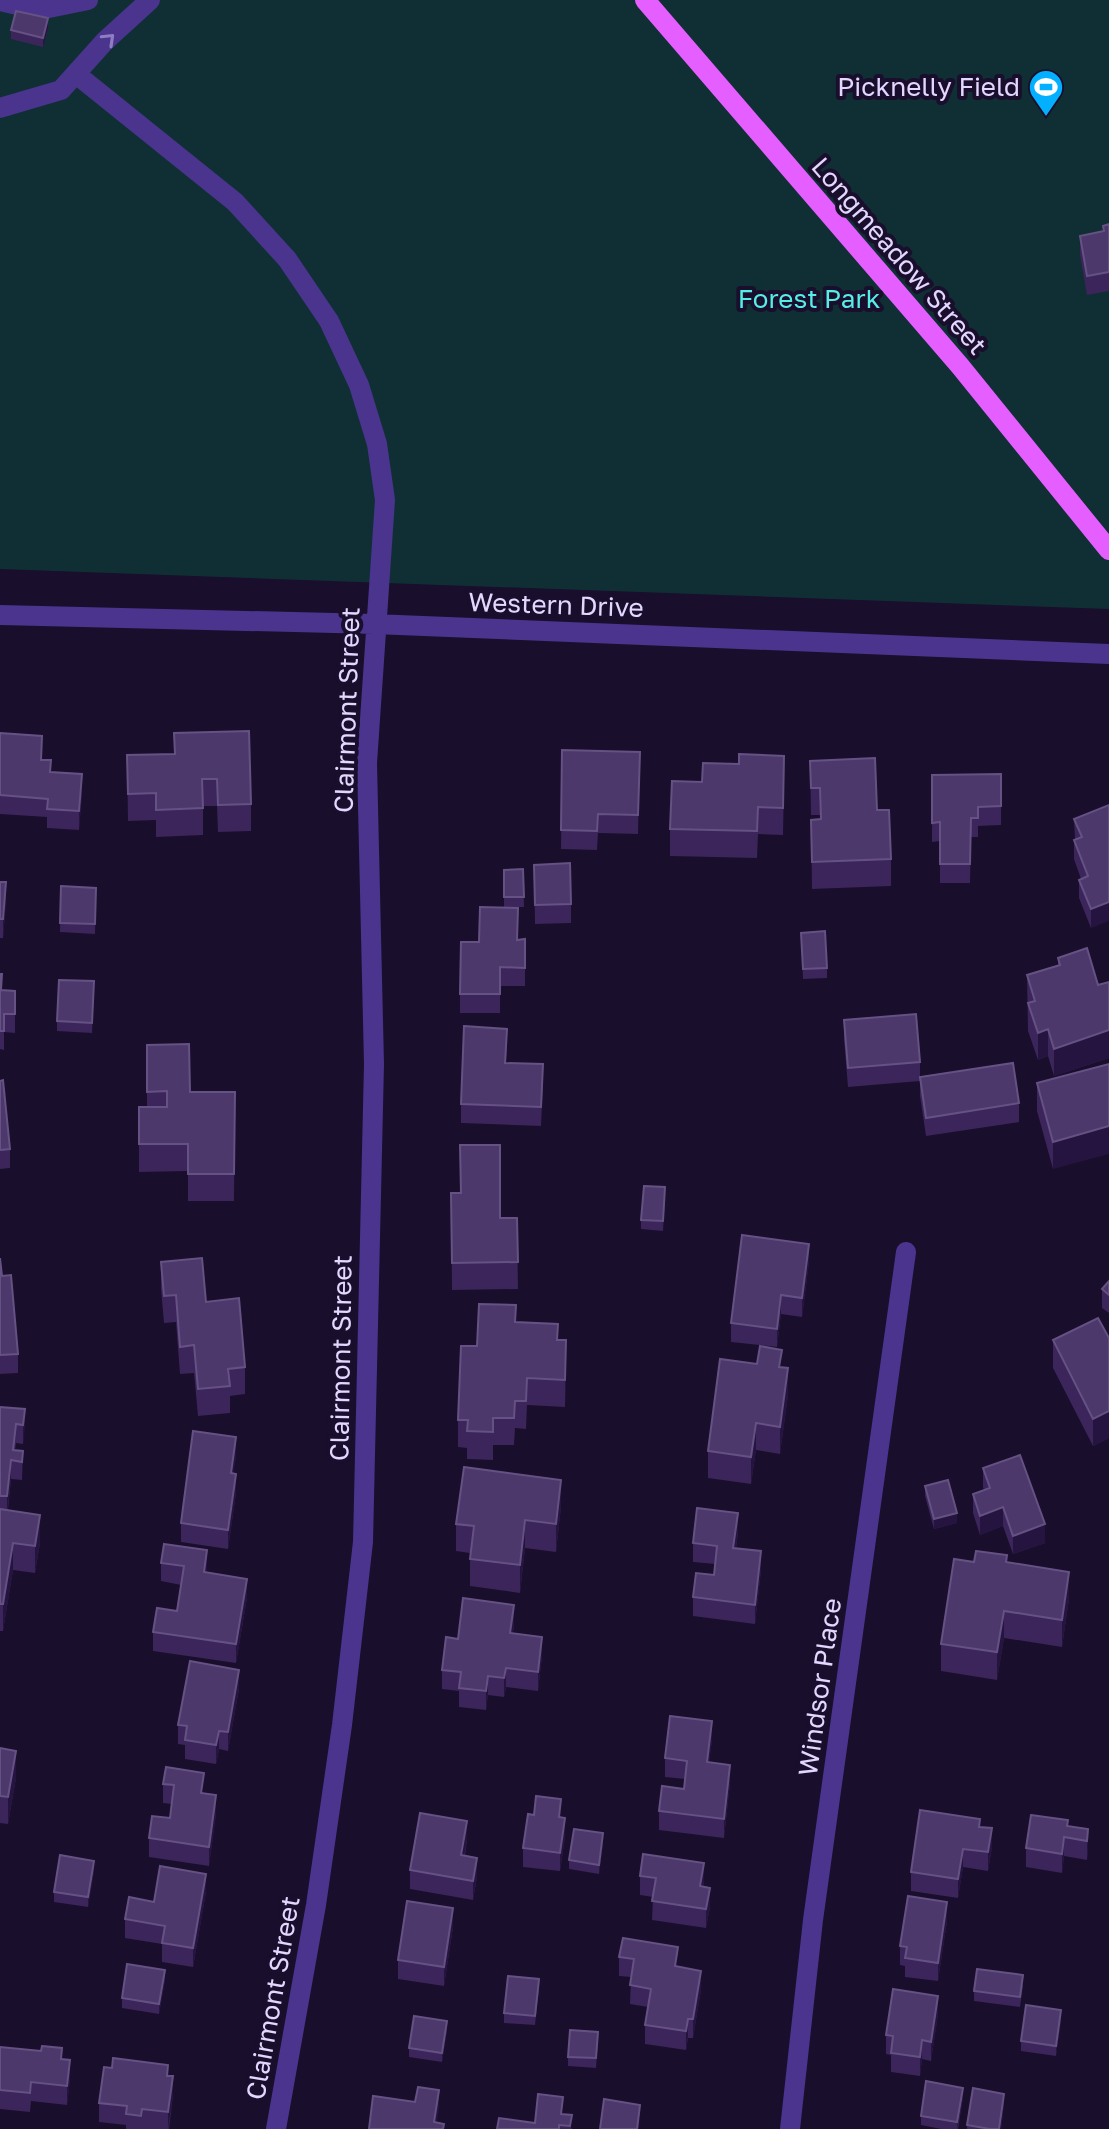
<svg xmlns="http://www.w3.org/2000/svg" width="1109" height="2129" font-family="'Golos Text',sans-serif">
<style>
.green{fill:#102f35}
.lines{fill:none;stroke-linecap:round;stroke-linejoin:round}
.minor{stroke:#4a348e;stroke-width:20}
.major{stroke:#e55eff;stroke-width:20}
.wall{fill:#3b255a}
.shaded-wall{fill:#261440}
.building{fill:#4d386c;stroke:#655183;stroke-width:2}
.oneway{stroke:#8f7dc1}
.labels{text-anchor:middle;stroke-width:8;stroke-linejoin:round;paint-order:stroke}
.poi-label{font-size:26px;fill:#e4d7ff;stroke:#190e2b;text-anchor:end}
.street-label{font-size:26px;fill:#e4d7ff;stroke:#190e2b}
.park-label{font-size:26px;fill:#56ede7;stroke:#190e2b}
</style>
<rect width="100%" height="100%" fill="#190e2b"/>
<path class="green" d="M 0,0 L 1109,0 L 1109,609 L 0,569 Z"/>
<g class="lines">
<path class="minor" d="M 0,1 L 39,10 L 88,0
M 76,74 L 235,202 L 287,259 L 329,321 L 359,385 L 377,444 L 385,500 L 367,763 L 374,1064 L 363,1542 L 342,1725 L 316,1905 L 276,2129
M 0,108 L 61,90 L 105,41 L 150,0
M 0,615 L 374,624 L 1109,654
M 790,2129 L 813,1920 L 906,1252"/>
<path class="major" d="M 645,0 L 960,366 L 1109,550"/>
</g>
<path class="wall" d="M 48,28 L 43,47 L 11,39 L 11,30 Z
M 1109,224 L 1109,291 L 1087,295 L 1080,255 L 1080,236 L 1103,232 L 1103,226 Z
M 0,733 L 42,760 L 51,772 L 82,793 L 79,830 L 47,828 L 47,817 L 0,814 Z
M 174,733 L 251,804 L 251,831 L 218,832 L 217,806 L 203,806 L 203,835 L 156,837 L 156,820 L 128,821 L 127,755 L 174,754 Z
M 562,750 L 640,752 L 638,834 L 598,833 L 597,850 L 561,849 Z
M 810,761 L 877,810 L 891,859 L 891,886 L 812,889 L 811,820 L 821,819 L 820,815 L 811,815 Z
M 1001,774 L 1001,825 L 978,826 L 978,837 L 971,837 L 970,883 L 940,883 L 940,841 L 932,842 L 932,775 Z
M 784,783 L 783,835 L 758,834 L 757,858 L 670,856 L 670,829 Z
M 1109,805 L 1091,928 L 1079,898 L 1079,880 L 1081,879 L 1074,859 L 1074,840 L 1075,840 L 1074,819 Z
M 534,865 L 571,904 L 571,923 L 535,924 Z
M 523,869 L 524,907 L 504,907 L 504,870 Z
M 0,882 L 6,901 L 3,938 L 0,938 Z
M 61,886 L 96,888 L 95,934 L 60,932 Z
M 801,933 L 827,968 L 827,978 L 803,979 Z
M 525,939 L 525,986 L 500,986 L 500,1013 L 460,1013 L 460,994 L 479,942 Z
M 1058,958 L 1098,985 L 1109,983 L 1109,1058 L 1054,1076 L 1048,1056 L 1038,1060 L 1028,1031 L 1027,975 L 1058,966 Z
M 0,974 L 2,990 L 15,991 L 15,1033 L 4,1032 L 4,1050 L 0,1049 Z
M 94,991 L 92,1033 L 57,1031 L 57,1021 Z
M 844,1020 L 920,1062 L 920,1077 L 1019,1103 L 1019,1122 L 926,1136 L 920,1096 L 920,1081 L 848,1087 L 844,1039 Z
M 147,1045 L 190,1092 L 235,1092 L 234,1201 L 188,1201 L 188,1171 L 139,1172 L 139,1107 L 147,1107 Z
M 507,1048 L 506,1063 L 543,1083 L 541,1126 L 461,1123 L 461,1104 Z
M 1109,1064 L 1053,1169 L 1037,1111 L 1037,1083 Z
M 0,1081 L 10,1149 L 10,1168 L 0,1169 Z
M 451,1193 L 460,1193 L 500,1218 L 517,1218 L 518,1289 L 452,1290 Z
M 665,1197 L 663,1231 L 641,1229 L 641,1220 Z
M 0,1258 L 2,1276 L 18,1354 L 18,1373 L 0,1374 Z
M 161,1262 L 206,1302 L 245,1367 L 245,1394 L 230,1396 L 230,1413 L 198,1416 L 194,1373 L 180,1374 L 176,1322 L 164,1323 L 161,1289 Z
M 809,1262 L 802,1317 L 781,1314 L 777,1347 L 731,1342 L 731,1323 Z
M 1109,1281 L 1109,1313 L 1102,1308 L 1102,1289 Z
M 516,1322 L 558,1340 L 566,1367 L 565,1407 L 527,1405 L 526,1429 L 515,1428 L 514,1445 L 493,1445 L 493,1460 L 467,1459 L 467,1448 L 458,1447 L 458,1420 L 477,1346 Z
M 1109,1338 L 1109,1438 L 1093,1446 L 1053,1368 L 1053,1340 Z
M 782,1368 L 788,1395 L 780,1454 L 756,1450 L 751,1484 L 708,1478 L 708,1451 Z
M 0,1407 L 25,1409 L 23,1444 L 16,1443 L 15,1450 L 23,1451 L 22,1480 L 11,1479 L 8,1510 L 40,1543 L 35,1573 L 13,1570 L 3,1631 L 0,1631 Z
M 236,1456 L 233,1473 L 236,1493 L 228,1549 L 181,1542 L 181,1523 Z
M 983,1468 L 1045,1543 L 1013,1554 L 1003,1526 L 980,1535 L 973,1513 L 973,1494 L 984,1490 L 983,1487 Z
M 925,1486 L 957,1523 L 934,1529 L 925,1496 Z
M 561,1507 L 556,1552 L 525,1548 L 520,1593 L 470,1586 L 470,1553 L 456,1551 L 456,1524 Z
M 738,1532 L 736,1549 L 761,1570 L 755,1624 L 693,1616 L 693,1597 L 714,1575 L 715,1564 L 693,1562 L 693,1543 Z
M 974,1562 L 1007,1562 L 1069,1599 L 1062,1647 L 1004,1638 L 997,1680 L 941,1671 L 941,1644 Z
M 161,1563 L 207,1569 L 207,1573 L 247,1598 L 236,1663 L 153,1651 L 153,1632 L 177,1611 L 181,1585 L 161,1581 Z
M 514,1624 L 513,1633 L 542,1656 L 538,1691 L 506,1687 L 504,1697 L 488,1695 L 486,1710 L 459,1707 L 459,1691 L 442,1689 L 442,1670 L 458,1639 Z
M 239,1689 L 228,1751 L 219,1749 L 216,1764 L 185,1759 L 185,1745 L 178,1744 L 178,1725 Z
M 712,1740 L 709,1762 L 730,1783 L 724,1838 L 659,1830 L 659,1811 L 684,1789 L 685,1779 L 665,1777 L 665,1758 Z
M 0,1748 L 16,1778 L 8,1824 L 0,1823 Z
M 166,1767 L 204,1793 L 216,1814 L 209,1866 L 149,1857 L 149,1838 L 170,1818 L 172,1804 L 163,1803 L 163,1784 Z
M 561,1818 L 565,1837 L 560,1871 L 523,1867 L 523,1848 Z
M 1068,1826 L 1088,1829 L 1088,1848 L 1087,1860 L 1064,1856 L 1062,1873 L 1026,1867 L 1026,1848 Z
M 980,1827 L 992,1847 L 988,1871 L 963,1867 L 958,1898 L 911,1891 L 911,1872 Z
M 467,1840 L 465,1856 L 477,1877 L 473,1900 L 410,1889 L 410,1870 Z
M 603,1843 L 599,1874 L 569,1869 L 569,1860 Z
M 94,1871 L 88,1907 L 54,1902 L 54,1892 Z
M 640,1876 L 704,1881 L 703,1887 L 710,1907 L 706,1928 L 652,1920 L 653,1897 L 640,1895 Z
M 206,1892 L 193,1967 L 162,1962 L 162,1944 L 125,1938 L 125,1919 L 154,1902 Z
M 947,1921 L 938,1981 L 905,1977 L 905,1966 L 900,1965 L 900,1946 Z
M 453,1927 L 444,1986 L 398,1979 L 398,1960 Z
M 619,1957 L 678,1967 L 701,1990 L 693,2038 L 688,2038 L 686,2050 L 645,2044 L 645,2025 L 648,2007 L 630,2004 L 631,1977 L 619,1976 Z
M 165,1980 L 159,2014 L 122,2008 L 122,1998 Z
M 1023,1985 L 1020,2007 L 974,2001 L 974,1991 Z
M 539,1989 L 535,2025 L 504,2023 L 504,2013 Z
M 938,2014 L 931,2061 L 922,2059 L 920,2076 L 891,2072 L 891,2055 L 886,2054 L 886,2035 Z
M 1061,2020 L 1056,2056 L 1021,2051 L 1021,2041 Z
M 447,2030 L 442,2062 L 409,2057 L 409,2048 Z
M 598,2041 L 596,2068 L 568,2066 L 568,2057 Z
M 0,2047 L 62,2059 L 70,2079 L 67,2105 L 31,2101 L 30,2112 L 0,2109 Z
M 168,2076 L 173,2095 L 169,2129 L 126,2129 L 126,2125 L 99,2122 L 99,2103 Z
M 963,2097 L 958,2129 L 941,2129 L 921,2125 L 921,2116 Z
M 1004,2103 L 1001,2129 L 967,2129 L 967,2125 Z
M 563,2114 L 572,2129 L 497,2129 L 535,2123 Z"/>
<path class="shaded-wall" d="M 48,18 L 48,28 L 43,47 L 43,38 Z
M 82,774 L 82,793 L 79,830 L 79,811 Z
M 6,882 L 6,901 L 3,938 L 3,919 Z
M 1109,902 L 1109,921 L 1091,928 L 1091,909 Z
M 1048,1029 L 1048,1056 L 1038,1060 L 1038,1033 Z
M 1109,1030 L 1109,1058 L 1054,1076 L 1054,1049 Z
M 1109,1126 L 1109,1154 L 1053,1169 L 1053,1142 Z
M 809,1244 L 809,1262 L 802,1317 L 802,1298 Z
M 781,1295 L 781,1314 L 777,1347 L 777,1329 Z
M 566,1340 L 566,1367 L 565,1407 L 565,1380 Z
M 788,1368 L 788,1395 L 780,1454 L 780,1427 Z
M 25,1409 L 25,1428 L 23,1444 L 23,1425 Z
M 1109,1411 L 1109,1438 L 1093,1446 L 1093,1419 Z
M 756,1423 L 756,1450 L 751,1484 L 751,1457 Z
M 236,1437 L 236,1456 L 231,1492 L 231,1473 Z
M 11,1460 L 11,1479 L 7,1515 L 7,1496 Z
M 236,1474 L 236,1493 L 228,1549 L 228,1530 Z
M 561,1480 L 561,1507 L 556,1552 L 556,1524 Z
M 1003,1507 L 1003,1526 L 980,1535 L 980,1516 Z
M 738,1513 L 738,1532 L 733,1567 L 733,1548 Z
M 957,1513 L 957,1523 L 934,1529 L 934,1519 Z
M 40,1515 L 40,1543 L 35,1573 L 35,1546 Z
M 525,1520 L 525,1548 L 520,1593 L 520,1565 Z
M 1045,1524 L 1045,1543 L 1013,1554 L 1013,1536 Z
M 13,1543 L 13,1570 L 3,1631 L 3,1604 Z
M 207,1550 L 207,1569 L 204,1591 L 204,1572 Z
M 761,1551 L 761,1570 L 755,1624 L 755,1605 Z
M 1069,1572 L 1069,1599 L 1062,1647 L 1062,1620 Z
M 247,1579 L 247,1598 L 236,1663 L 236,1644 Z
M 514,1605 L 514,1624 L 510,1652 L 510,1633 Z
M 1004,1611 L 1004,1638 L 997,1680 L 997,1652 Z
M 542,1637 L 542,1656 L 538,1691 L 538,1672 Z
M 506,1668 L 506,1687 L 504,1697 L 504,1678 Z
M 239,1670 L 239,1689 L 228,1751 L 228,1732 Z
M 488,1676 L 488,1695 L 486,1710 L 486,1691 Z
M 712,1721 L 712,1740 L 707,1781 L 707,1762 Z
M 219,1731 L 219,1749 L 216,1764 L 216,1745 Z
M 16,1751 L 16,1778 L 8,1824 L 8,1797 Z
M 730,1765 L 730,1783 L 724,1838 L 724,1819 Z
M 216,1795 L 216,1814 L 209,1866 L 209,1847 Z
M 565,1818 L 565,1837 L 560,1871 L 560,1853 Z
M 467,1821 L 467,1840 L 461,1874 L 461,1855 Z
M 992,1828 L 992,1847 L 988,1871 L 988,1852 Z
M 1088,1829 L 1088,1848 L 1087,1860 L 1087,1841 Z
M 603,1833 L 603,1843 L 599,1874 L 599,1865 Z
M 1064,1837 L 1064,1856 L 1062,1873 L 1062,1854 Z
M 963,1849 L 963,1867 L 958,1898 L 958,1879 Z
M 477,1858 L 477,1877 L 473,1900 L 473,1881 Z
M 94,1861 L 94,1871 L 88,1907 L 88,1897 Z
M 704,1863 L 704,1881 L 700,1905 L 700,1886 Z
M 206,1874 L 206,1892 L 193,1967 L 193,1948 Z
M 710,1888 L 710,1907 L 706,1928 L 706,1909 Z
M 947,1902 L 947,1921 L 938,1981 L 938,1963 Z
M 453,1908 L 453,1927 L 444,1986 L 444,1967 Z
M 165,1970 L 165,1980 L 159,2014 L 159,2004 Z
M 701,1971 L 701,1990 L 693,2038 L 693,2019 Z
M 938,1996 L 938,2014 L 931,2061 L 931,2042 Z
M 1061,2010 L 1061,2020 L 1056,2056 L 1056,2046 Z
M 688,2019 L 688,2038 L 686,2050 L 686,2031 Z
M 447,2021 L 447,2030 L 442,2062 L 442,2053 Z
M 922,2040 L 922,2059 L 920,2076 L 920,2057 Z
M 70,2060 L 70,2079 L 67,2105 L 67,2086 Z
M 173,2076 L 173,2095 L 168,2129 L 168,2112 Z
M 963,2088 L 963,2097 L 957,2129 L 957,2122 Z
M 439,2090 L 439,2109 L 436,2129 L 434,2122 Z
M 1004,2094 L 1004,2103 L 1001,2129 L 999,2129 Z
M 640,2105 L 639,2129 L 637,2129 Z"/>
<path class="building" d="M 16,11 L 48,18 L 43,38 L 11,30 Z
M 1109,224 L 1109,272 L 1087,276 L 1080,236 L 1104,231 L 1103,226 Z
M 249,731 L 251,804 L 218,805 L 217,779 L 202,779 L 203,808 L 156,810 L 156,793 L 128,794 L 127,755 L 175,754 L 174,733 Z
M 0,733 L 42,736 L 41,760 L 51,760 L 50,772 L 82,774 L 79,811 L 47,809 L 48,799 L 0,795 Z
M 562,750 L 640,752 L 638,815 L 598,814 L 597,831 L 561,830 Z
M 739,754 L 784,756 L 783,808 L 758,807 L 757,831 L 670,829 L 672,781 L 702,782 L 703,763 L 739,764 Z
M 875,758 L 877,810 L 889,810 L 891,859 L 812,862 L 811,820 L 821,819 L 820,788 L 811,788 L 810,761 Z
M 1001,774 L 1001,806 L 978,807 L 978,818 L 971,818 L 970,864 L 940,864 L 940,822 L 932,823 L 932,775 Z
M 1109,805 L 1109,902 L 1091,909 L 1079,880 L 1088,876 L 1074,840 L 1082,837 L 1074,819 Z
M 570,863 L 571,904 L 535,905 L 534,865 Z
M 523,869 L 524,897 L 504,897 L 504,870 Z
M 0,882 L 6,882 L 3,919 L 0,919 Z
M 61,886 L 96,888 L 95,924 L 60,923 Z
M 480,907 L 518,908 L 517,940 L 525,939 L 525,968 L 500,967 L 500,994 L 460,994 L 461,942 L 479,942 Z
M 825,931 L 827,968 L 803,969 L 801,933 Z
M 1087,948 L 1098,985 L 1109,982 L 1109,1030 L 1054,1049 L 1048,1029 L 1038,1033 L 1028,1003 L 1035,1001 L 1027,975 L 1060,965 L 1058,958 Z
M 0,974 L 2,974 L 1,990 L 15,991 L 15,1014 L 4,1014 L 4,1031 L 0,1031 Z
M 59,980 L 94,981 L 92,1023 L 57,1021 Z
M 916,1014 L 920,1062 L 848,1068 L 844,1020 Z
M 464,1026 L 507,1029 L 505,1063 L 543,1064 L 541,1107 L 461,1104 Z
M 189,1044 L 190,1092 L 235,1092 L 234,1174 L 188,1174 L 188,1144 L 139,1144 L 139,1107 L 167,1107 L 167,1091 L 147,1092 L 147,1045 Z
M 1013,1063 L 1019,1103 L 926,1118 L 920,1077 Z
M 1109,1064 L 1109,1126 L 1053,1142 L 1037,1083 Z
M 3,1080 L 10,1149 L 0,1150 L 0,1081 Z
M 460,1145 L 500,1145 L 500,1218 L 517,1218 L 518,1262 L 452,1263 L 451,1193 L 461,1193 Z
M 644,1186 L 665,1187 L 663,1221 L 641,1220 Z
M 742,1235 L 809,1244 L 802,1298 L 781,1295 L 777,1329 L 731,1323 Z
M 0,1258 L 2,1276 L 11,1275 L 18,1354 L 0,1355 Z
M 202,1258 L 206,1302 L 239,1298 L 245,1367 L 228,1369 L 230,1386 L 198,1389 L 194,1345 L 180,1347 L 176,1295 L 164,1296 L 161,1262 Z
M 1109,1281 L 1109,1295 L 1102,1289 Z
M 479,1304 L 516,1305 L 515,1322 L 558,1324 L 557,1340 L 566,1340 L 565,1380 L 527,1378 L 526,1401 L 515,1401 L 514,1418 L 493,1418 L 493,1432 L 467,1431 L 468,1420 L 458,1420 L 461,1346 L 477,1346 Z
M 1098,1318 L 1109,1338 L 1109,1411 L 1093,1419 L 1053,1340 Z
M 760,1346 L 782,1350 L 779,1367 L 788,1368 L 780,1427 L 756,1423 L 751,1457 L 708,1451 L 720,1359 L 757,1364 Z
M 0,1407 L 25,1409 L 23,1425 L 16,1424 L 13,1450 L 23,1451 L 22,1462 L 11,1460 L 7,1496 L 0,1496 Z
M 193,1431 L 236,1437 L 231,1473 L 236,1474 L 228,1530 L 181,1523 Z
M 1020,1455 L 1045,1524 L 1013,1536 L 1003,1507 L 980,1516 L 973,1494 L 990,1488 L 983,1468 Z
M 464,1467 L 561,1480 L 556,1524 L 525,1520 L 520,1565 L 470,1559 L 474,1526 L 456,1524 Z
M 948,1480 L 957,1513 L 934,1519 L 925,1486 Z
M 697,1508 L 738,1513 L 733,1548 L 761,1551 L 755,1605 L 693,1597 L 696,1573 L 714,1575 L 717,1546 L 693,1543 Z
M 0,1509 L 40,1515 L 35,1546 L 13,1543 L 3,1604 L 0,1604 Z
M 164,1544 L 207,1550 L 204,1572 L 247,1579 L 236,1644 L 153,1632 L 157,1608 L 177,1611 L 184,1566 L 161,1563 Z
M 976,1551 L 1007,1555 L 1006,1562 L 1069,1572 L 1062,1620 L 1004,1611 L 997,1652 L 941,1644 L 954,1559 L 974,1562 Z
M 463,1598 L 514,1605 L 510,1633 L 542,1637 L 538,1672 L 506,1668 L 504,1678 L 488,1676 L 486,1691 L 459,1688 L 461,1672 L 442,1670 L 446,1637 L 458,1639 Z
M 190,1661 L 239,1670 L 228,1732 L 219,1731 L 216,1745 L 185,1740 L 187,1726 L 178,1725 Z
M 670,1716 L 712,1721 L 707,1762 L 730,1765 L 724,1819 L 659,1811 L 662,1786 L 684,1789 L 687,1761 L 665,1758 Z
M 0,1748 L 16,1751 L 8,1797 L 0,1796 Z
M 166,1767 L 204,1773 L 201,1793 L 216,1795 L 209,1847 L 149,1838 L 152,1816 L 170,1818 L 174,1785 L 163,1784 Z
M 536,1796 L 561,1799 L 559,1817 L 565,1818 L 560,1853 L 523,1848 L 528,1814 L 534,1815 Z
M 920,1810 L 980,1819 L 979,1827 L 992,1828 L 988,1852 L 963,1849 L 958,1879 L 911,1872 Z
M 420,1813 L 467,1821 L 461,1855 L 477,1858 L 473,1881 L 410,1870 Z
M 1031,1815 L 1068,1820 L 1067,1826 L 1088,1829 L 1087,1841 L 1064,1837 L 1062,1854 L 1026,1848 Z
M 574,1829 L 603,1833 L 599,1865 L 569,1860 Z
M 643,1854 L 704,1863 L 700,1886 L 710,1888 L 706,1909 L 652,1901 L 656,1878 L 640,1876 Z
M 60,1855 L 94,1861 L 88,1897 L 54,1892 Z
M 160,1866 L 206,1874 L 193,1948 L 162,1943 L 165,1926 L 125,1919 L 129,1897 L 154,1902 Z
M 908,1896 L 947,1902 L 938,1963 L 905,1958 L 907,1947 L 900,1946 Z
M 407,1901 L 453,1908 L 444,1967 L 398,1960 Z
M 623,1938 L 678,1947 L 675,1966 L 701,1971 L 693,2019 L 688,2019 L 686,2031 L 645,2025 L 651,1989 L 630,1985 L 634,1959 L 619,1957 Z
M 127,1964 L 165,1970 L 159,2004 L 122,1998 Z
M 977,1969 L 1023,1975 L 1020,1997 L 974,1991 Z
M 508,1976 L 539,1979 L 535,2016 L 504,2013 Z
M 893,1989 L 938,1996 L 931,2042 L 922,2040 L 920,2057 L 891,2053 L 893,2036 L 886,2035 Z
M 1026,2005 L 1061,2010 L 1056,2046 L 1021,2041 Z
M 414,2016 L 447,2021 L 442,2053 L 409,2048 Z
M 570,2030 L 598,2032 L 596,2058 L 568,2057 Z
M 42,2046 L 62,2048 L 61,2059 L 70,2060 L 67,2086 L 31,2082 L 30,2093 L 0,2090 L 0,2047 L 41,2051 Z
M 113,2058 L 168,2065 L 167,2076 L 173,2076 L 168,2112 L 142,2109 L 141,2116 L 126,2114 L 127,2106 L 99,2103 L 104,2067 L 112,2068 Z
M 926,2081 L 963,2088 L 957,2122 L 921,2116 Z
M 418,2087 L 439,2090 L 434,2122 L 444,2124 L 443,2129 L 369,2129 L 373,2096 L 415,2102 Z
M 973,2088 L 1004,2094 L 999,2129 L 990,2129 L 967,2125 Z
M 538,2094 L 563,2097 L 561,2114 L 572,2115 L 570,2126 L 559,2125 L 559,2129 L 497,2129 L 499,2118 L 535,2123 Z
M 604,2099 L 640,2105 L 637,2129 L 600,2129 Z"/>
<defs><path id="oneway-chevron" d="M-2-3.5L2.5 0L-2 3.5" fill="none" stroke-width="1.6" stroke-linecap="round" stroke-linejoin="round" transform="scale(2)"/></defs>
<use class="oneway" href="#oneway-chevron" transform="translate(109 39) rotate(-44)"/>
<defs>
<g id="stadium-pin" transform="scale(1.8)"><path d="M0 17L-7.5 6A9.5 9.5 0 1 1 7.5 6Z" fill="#03b0ff" stroke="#190e2b"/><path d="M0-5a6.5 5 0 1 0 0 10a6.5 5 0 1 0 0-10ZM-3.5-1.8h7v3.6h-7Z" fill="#fff"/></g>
</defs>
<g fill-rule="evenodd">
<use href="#stadium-pin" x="1046" y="87"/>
</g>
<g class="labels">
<g class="poi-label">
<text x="1020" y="96">Picknelly Field</text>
</g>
<g class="street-label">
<text transform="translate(899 256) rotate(49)" y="9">Longmeadow Street</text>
<text transform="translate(556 605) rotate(2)" y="9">Western Drive</text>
<text transform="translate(347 710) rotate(-88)" y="9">Clairmont Street</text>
<text transform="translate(341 1358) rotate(-89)" y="9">Clairmont Street</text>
<text transform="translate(820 1687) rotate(-82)" y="9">Windsor Place</text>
<text transform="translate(273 1998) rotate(-80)" y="9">Clairmont Street</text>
</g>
<g class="park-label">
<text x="809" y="308">Forest Park</text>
</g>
</g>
</svg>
